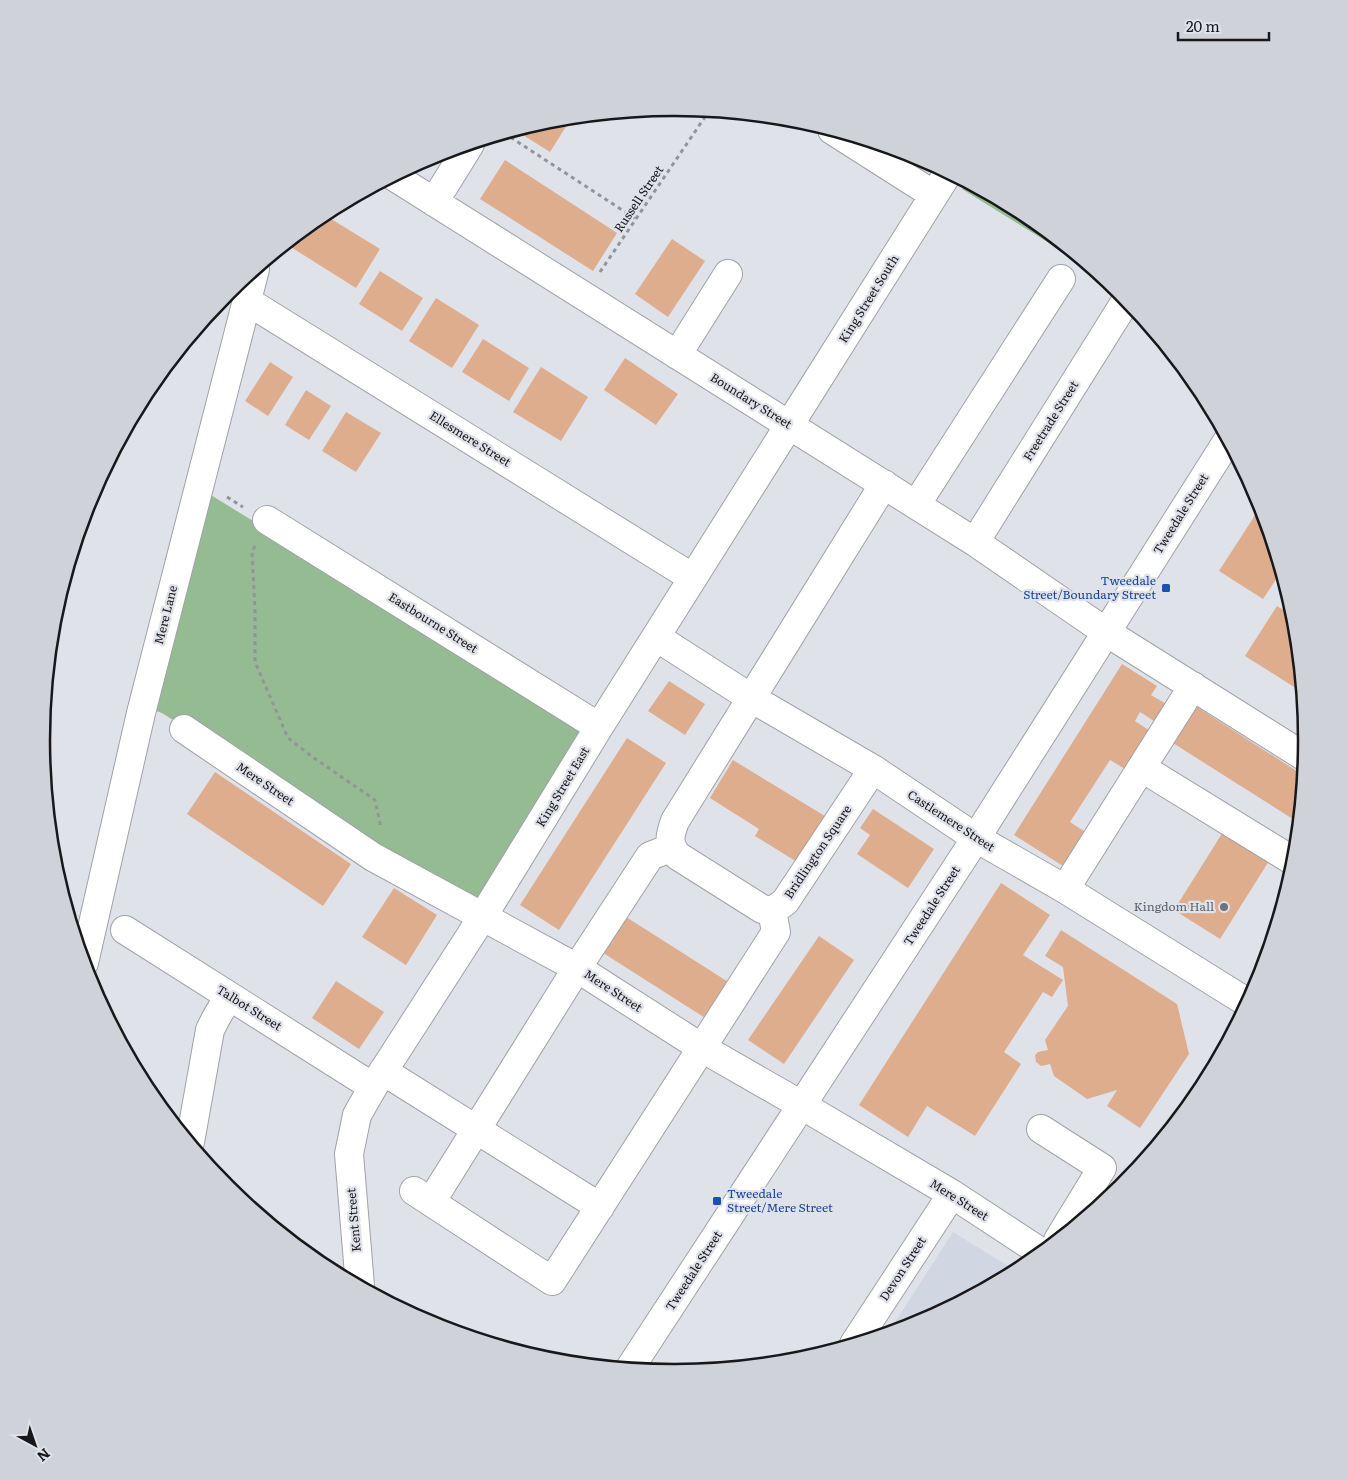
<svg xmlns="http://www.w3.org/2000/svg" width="1348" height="1480" font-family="Literata,serif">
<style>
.built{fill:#d1d6e3}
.green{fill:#95bb92}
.building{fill:#ddad8e}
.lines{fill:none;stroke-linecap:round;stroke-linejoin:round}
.minor-casing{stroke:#a0a2a8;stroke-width:30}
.path{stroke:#93949a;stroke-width:3;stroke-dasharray:4 4;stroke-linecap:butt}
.minor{stroke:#fff;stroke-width:28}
.transit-dot{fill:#1a4fb4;stroke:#e0e2e9;stroke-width:2}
.worship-dot{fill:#6b7280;stroke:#e0e2e9;stroke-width:2}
.labels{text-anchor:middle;stroke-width:4.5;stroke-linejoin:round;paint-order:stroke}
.street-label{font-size:12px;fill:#18181b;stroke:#e0e2e9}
.transit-label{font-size:12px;fill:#164399;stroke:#e0e2e9;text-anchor:end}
.worship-label{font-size:12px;fill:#5b616d;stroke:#e0e2e9;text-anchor:end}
.rim{fill:none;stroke:#18181b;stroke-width:2.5}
</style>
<rect width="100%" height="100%" fill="#e0e2e9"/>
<path class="built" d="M 953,1232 L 1016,1271 L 916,1325 L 888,1333 Z"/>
<path class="green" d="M 967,183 L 1026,214 L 1096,272 L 962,189 Z
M 201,489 L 591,729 L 482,908 L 370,846 L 162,713 L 148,708 Z"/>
<path class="building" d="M 572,117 L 550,152 L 515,130 L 551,119 Z
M 505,160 L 617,233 L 593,271 L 480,199 Z
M 323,214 L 380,249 L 356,288 L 286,244 Z
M 672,239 L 705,261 L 668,317 L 635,294 Z
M 380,271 L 423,298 L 402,331 L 359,304 Z
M 436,298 L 479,325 L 452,368 L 409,341 Z
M 483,339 L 529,368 L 509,401 L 462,372 Z
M 625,358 L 678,394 L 656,425 L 604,390 Z
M 270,362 L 293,377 L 268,416 L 245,401 Z
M 541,367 L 588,397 L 561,441 L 513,412 Z
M 306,390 L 331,406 L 309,440 L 285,425 Z
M 346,412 L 381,433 L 356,472 L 322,451 Z
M 1261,506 L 1281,572 L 1263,599 L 1219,571 Z
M 1277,606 L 1295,617 L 1302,692 L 1245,656 Z
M 1122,664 L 1157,686 L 1151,695 L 1168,705 L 1157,723 L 1140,712 L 1135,721 L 1158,736 L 1133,774 L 1110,760 L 1070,822 L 1093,837 L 1071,871 L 1014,835 Z
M 669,681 L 705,704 L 685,735 L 648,711 Z
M 1189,702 L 1303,775 L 1299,823 L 1165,738 Z
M 627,738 L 666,763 L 559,930 L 520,905 Z
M 733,760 L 833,821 L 805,867 L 755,836 L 759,829 L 710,798 Z
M 215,772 L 351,864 L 323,906 L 187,814 Z
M 873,809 L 934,849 L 908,888 L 857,854 L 870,835 L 860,828 Z
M 1223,832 L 1269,861 L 1220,939 L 1174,910 Z
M 1001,883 L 1050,915 L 1023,955 L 1063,980 L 1052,997 L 1043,992 L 1004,1052 L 1021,1064 L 975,1136 L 927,1106 L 908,1137 L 859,1105 Z
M 394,888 L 437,915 L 406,965 L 362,937 Z
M 623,915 L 733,985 L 710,1021 L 600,951 Z
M 1061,930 L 1177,1004 L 1189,1054 L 1140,1128 L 1107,1106 L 1117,1090 L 1087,1099 L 1054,1076 L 1050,1064 L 1041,1066 L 1036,1062 L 1035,1055 L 1038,1052 L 1048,1050 L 1045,1040 L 1068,1006 L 1063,967 L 1045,956 Z
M 819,936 L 854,960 L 784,1064 L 748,1040 Z
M 336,981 L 384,1012 L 359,1049 L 312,1018 Z"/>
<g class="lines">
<g class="minor-casing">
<path id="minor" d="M 832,130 L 934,195
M 393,176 L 975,542 L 1106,632 L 1305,757
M 434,202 L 470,144
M 247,301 L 693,578
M 677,355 L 728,274
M 916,505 L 1061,279
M 267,520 L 599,727
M 975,542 L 1127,299
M 656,637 L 751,698 L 873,769 L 976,838 L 1065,889 L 1248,1003
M 184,729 L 373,857 L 577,968 L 702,1048 L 803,1106 L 952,1194 L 1042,1253
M 1142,768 L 1295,862
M 873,769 L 785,902 L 772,911 L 762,909 L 678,856 C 667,843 670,835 675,821 L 884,484
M 1065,889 L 1193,686
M 125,930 L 373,1087
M 84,963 L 141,713 L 255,269
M 383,1071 L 600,1207
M 1041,1129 L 1102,1168 L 1058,1240
M 190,1142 L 210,1030 L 216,1018 L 229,996
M 414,1191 L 552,1281 L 776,932 L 772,911
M 431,1202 L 577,968 L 650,856 L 671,848
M 360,1286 L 349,1154 L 357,1115 L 373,1087 L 483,916 L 599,727 L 948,173
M 854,1344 L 952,1194
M 630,1368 L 976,838 L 1228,440"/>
</g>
<path class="path" d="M 504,133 L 636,219
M 600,272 L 709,111
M 227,497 L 243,507
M 255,546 L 252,552 L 255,610 L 255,662 L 288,738 L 314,758 L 375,800 L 380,823 L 380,827"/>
<use href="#minor" class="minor"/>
</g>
<g class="transit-dot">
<rect x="1161" y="583" width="10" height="10" rx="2.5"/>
<rect x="712" y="1196" width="10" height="10" rx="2.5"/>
</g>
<circle class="worship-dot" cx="1224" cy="907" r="5"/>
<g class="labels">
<g class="street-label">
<text transform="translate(639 199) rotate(-56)" y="4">Russell Street</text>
<text transform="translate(869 299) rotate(-58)" y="4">King Street South</text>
<text transform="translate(751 401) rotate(32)" y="4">Boundary Street</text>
<text transform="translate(1051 421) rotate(-58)" y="4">Freetrade Street</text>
<text transform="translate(470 439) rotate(32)" y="4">Ellesmere Street</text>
<text transform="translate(1181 514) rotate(-58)" y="4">Tweedale Street</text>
<text transform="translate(166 615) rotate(-76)" y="4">Mere Lane</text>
<text transform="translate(433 623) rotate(32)" y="4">Eastbourne Street</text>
<text transform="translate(265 784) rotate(34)" y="4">Mere Street</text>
<text transform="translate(563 787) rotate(-59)" y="4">King Street East</text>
<text transform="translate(951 821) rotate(33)" y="4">Castlemere Street</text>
<text transform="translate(818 852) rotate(-56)" y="4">Bridlington Square</text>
<text transform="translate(932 906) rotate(-57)" y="4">Tweedale Street</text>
<text transform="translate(613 991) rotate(33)" y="4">Mere Street</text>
<text transform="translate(249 1008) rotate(32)" y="4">Talbot Street</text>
<text transform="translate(959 1200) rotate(32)" y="4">Mere Street</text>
<text transform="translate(354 1220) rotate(-95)" y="4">Kent Street</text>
<text transform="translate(903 1269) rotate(-57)" y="4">Devon Street</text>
<text transform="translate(694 1271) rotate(-57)" y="4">Tweedale Street</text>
</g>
<g class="transit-label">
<text x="1156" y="585">Tweedale<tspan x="1156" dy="14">Street/Boundary Street</tspan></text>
<text x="727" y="1198" text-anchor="start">Tweedale<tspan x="727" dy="14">Street/Mere Street</tspan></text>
</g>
<g class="worship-label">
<text x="1214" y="911">Kingdom Hall</text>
</g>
</g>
<path d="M0 0H1348V1480H0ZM50 740a624 624 0 1 1 1248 0a624 624 0 1 1-1248 0Z" fill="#d0d2d9" fill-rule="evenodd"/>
<path class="rim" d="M50 740a624 624 0 1 1 1248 0a624 624 0 1 1-1248 0Z"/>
<g transform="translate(35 1445) rotate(140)" stroke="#e0e2e9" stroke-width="4" paint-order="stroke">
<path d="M0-4L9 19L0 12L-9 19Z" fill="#18181b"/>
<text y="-8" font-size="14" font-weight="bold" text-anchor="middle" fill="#18181b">N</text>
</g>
<path d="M1178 32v8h91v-8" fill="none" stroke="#18181b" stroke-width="2.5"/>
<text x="1186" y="32" font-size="15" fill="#18181b" stroke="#e0e2e9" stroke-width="4" paint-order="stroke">20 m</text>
</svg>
